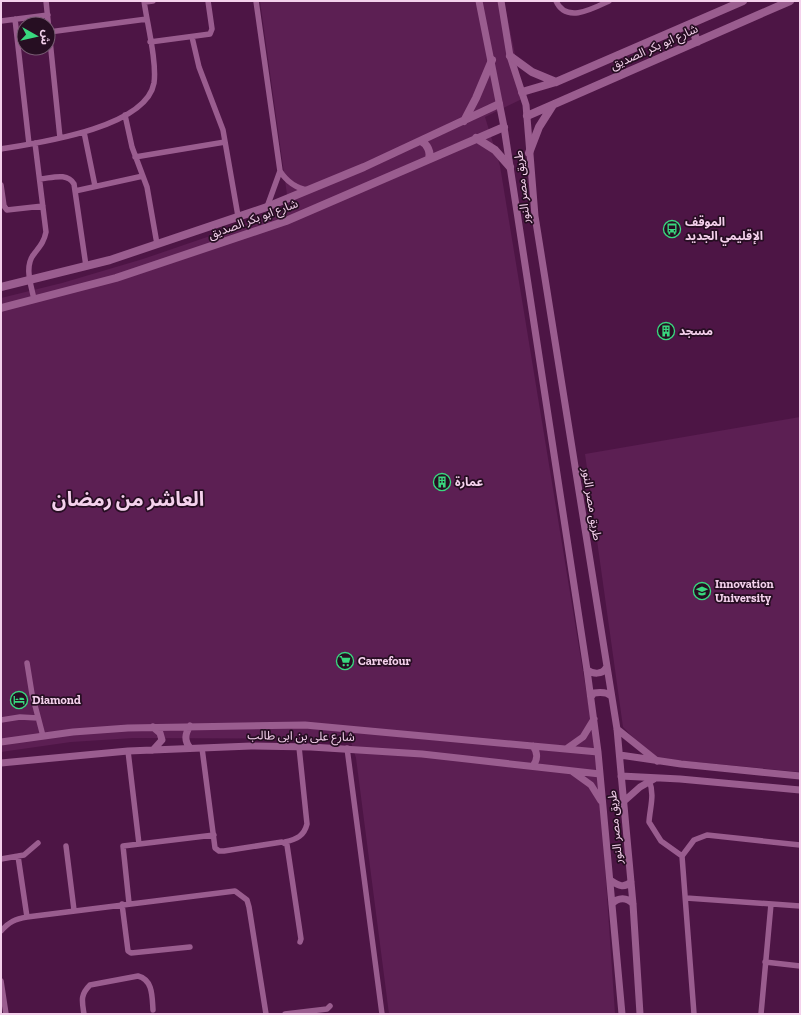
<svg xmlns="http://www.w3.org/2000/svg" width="801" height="1015" font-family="'Zilla Slab','Noto Sans Arabic',serif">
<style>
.built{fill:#5c1f53}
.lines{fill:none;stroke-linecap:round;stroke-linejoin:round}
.minor{stroke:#9a5d8f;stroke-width:5.5}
.tertiary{stroke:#9a5d8f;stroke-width:7}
.secondary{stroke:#9a5d8f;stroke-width:8}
.labels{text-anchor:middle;stroke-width:3.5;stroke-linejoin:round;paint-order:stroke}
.street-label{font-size:12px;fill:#f4d1ec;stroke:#260e22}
.poi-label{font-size:12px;font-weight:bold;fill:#f4d1ec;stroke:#260e22;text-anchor:start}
.town-label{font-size:20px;font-weight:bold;fill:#f4d1ec;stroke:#260e22}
</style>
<rect width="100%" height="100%" fill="#4d1545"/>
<path class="built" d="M 260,1 L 504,1 L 524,98 L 485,117 L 500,166 L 598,763 L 615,1014 L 389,1014 L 356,758 L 350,739 L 133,738 L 71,742 L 1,752 L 1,298 L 62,283 L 143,259 L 289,209 Z
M 800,417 L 800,772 L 653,758 L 623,727 L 585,454 Z"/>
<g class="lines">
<path class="minor" d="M 46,1 L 60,138
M 256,1 L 280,171 L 267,207
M 556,1 C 566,24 594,8 609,1
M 145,2 L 153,1
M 15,19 L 29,144
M 1,21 L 48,15
M 49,32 L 147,19
M 192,37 L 199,67 L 223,130 L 238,216
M 150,42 L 210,34 L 212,29 L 208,1
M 125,115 L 132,147 L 147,187 L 157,244
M 84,132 L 95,186
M 1,149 C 38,143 146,128 154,83 C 157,62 147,23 144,1
M 135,157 L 225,142
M 280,171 C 287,182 295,188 308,190
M 40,179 C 52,178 67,172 74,184 L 86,266
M 1,185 L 4,206 L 7,210 L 43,206
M 75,191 L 143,176
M 34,299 C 31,285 24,266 34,254 C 40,246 44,242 46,232 L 35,143
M 27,663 L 32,694 L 43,736
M 1,720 L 20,717 L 38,718
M 202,748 L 215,848 L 219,851 L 224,851 L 282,842 L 287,845 L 301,939 L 300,942
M 347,748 L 382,1014
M 128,751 L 139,844
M 649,780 C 655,795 650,807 649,822 L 661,841 L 682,856
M 285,842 C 297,839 304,836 307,824 L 299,747
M 66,846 L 74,910
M 18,856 L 27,917
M 1,859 L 24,855 L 38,843
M 686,898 L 800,906
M 129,903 L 123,846 L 214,835
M 122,904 L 128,951 L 131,953 L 190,947
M 1,931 C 9,922 15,919 27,917 L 235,891 L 247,900 L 249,907 L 266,1014
M 765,962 L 800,966
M 1,981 L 6,1014
M 84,1014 C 82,1001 80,995 90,985 L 138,976 C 153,980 152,996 153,1010
M 285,1014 L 327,1009 L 330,1006
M 694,1014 L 682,856 L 694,840 L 707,835 L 800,845
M 761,1014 L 771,904"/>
<path class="tertiary" d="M 479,1 L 504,127 L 587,670 L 598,752 L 622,1014
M 501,1 L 510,56 L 526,105 L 535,216 L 617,729 L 633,904 L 640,1014
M 587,670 C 593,674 602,675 606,668
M 591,697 L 594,693 C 601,692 607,692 611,696
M 617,729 L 657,761
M 1,742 L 73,732 L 128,728 L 305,725 L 598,752
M 533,746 C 538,753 538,759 533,766
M 190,748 C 184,740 185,734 190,726
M 566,749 L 583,737 L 594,719
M 153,750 L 162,740 L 160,733 L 153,727
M 620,755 L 681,764 L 800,776
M 1,763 L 128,751 L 251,746 L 311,747 L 422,754 L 600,774
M 573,772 L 591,785 L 601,801
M 621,776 L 680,779 L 800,790
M 622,803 L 640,787 L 654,779
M 610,880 C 618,885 623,889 631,882
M 612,904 C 618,897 627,897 633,904"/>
<path class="secondary" d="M 691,24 L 697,42
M 510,56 L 532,72 L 556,82
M 522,92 L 556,82 L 743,1
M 527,116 L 790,1
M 464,121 L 476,98 L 492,60
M 476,138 L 495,150 L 510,167
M 421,141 C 427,144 431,152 429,158
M 529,153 L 539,127 L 553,105
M 1,287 L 110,260 L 267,207 L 364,167 L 499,104
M 1,308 L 116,278 L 286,221 L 504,127"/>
</g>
<defs>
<g id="bus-ring" transform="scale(0.9)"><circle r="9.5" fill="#260e22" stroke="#39d87f" stroke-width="1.5"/><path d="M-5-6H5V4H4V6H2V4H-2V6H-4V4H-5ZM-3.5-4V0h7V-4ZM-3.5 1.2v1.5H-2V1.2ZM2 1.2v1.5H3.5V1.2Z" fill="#39d87f"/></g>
<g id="building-ring" transform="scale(0.9)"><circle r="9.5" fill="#260e22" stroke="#39d87f" stroke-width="1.5"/><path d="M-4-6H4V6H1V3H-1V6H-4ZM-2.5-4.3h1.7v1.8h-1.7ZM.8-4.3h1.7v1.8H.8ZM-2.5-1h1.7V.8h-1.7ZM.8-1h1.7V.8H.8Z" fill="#39d87f"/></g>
<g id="university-ring" transform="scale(0.9)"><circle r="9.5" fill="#260e22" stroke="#39d87f" stroke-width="1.5"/><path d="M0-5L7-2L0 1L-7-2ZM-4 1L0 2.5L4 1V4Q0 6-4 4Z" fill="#39d87f"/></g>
<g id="supermarket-ring" transform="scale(0.9)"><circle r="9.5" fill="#260e22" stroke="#39d87f" stroke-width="1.5"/><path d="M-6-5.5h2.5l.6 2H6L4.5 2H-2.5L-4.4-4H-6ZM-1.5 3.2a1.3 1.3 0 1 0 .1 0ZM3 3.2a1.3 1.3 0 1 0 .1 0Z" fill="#39d87f"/></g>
<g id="hotel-ring" transform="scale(0.9)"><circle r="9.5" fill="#260e22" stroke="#39d87f" stroke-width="1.5"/><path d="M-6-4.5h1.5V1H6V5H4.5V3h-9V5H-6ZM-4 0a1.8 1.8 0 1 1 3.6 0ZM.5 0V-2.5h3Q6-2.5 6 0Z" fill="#39d87f"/></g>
</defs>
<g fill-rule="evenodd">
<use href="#bus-ring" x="672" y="229"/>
<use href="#building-ring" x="666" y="331"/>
<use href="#building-ring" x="442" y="482"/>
<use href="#university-ring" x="702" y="591"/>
<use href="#supermarket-ring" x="345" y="661"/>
<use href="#hotel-ring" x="19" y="700"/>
</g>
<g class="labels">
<g class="street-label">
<text transform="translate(654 47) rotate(-24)" y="4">شارع ابو بكر الصديق</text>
<text transform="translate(522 187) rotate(-96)" y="4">طريق مصر النور</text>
<text transform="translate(253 219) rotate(-20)" y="4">شارع ابو بكر الصديق</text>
<text transform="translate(592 504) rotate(81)" y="4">طريق مصر النور</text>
<text transform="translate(301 736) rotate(1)" y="4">شارع على بن ابى طالب</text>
<text transform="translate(615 827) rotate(-95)" y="4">طريق مصر النور</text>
</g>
<g class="poi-label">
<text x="685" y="226">الموقف<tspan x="685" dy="14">الإقليمي الجديد</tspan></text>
<text x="679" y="335">مسجد</text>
<text x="455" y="486">عمارة</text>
<text x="715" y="588">Innovation<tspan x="715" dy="14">University</tspan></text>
<text x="358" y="665">Carrefour</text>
<text x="32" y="704">Diamond</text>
</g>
<g class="town-label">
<text x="128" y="506">العاشر من رمضان</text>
</g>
</g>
<rect width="801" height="1015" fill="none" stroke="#f4d1ec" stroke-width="4"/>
<g transform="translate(36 36) rotate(98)"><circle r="19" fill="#260e22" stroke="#785c73"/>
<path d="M0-3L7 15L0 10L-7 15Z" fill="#39d87f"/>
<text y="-6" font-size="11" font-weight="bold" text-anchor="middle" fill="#f4d1ec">ش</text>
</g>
</svg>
